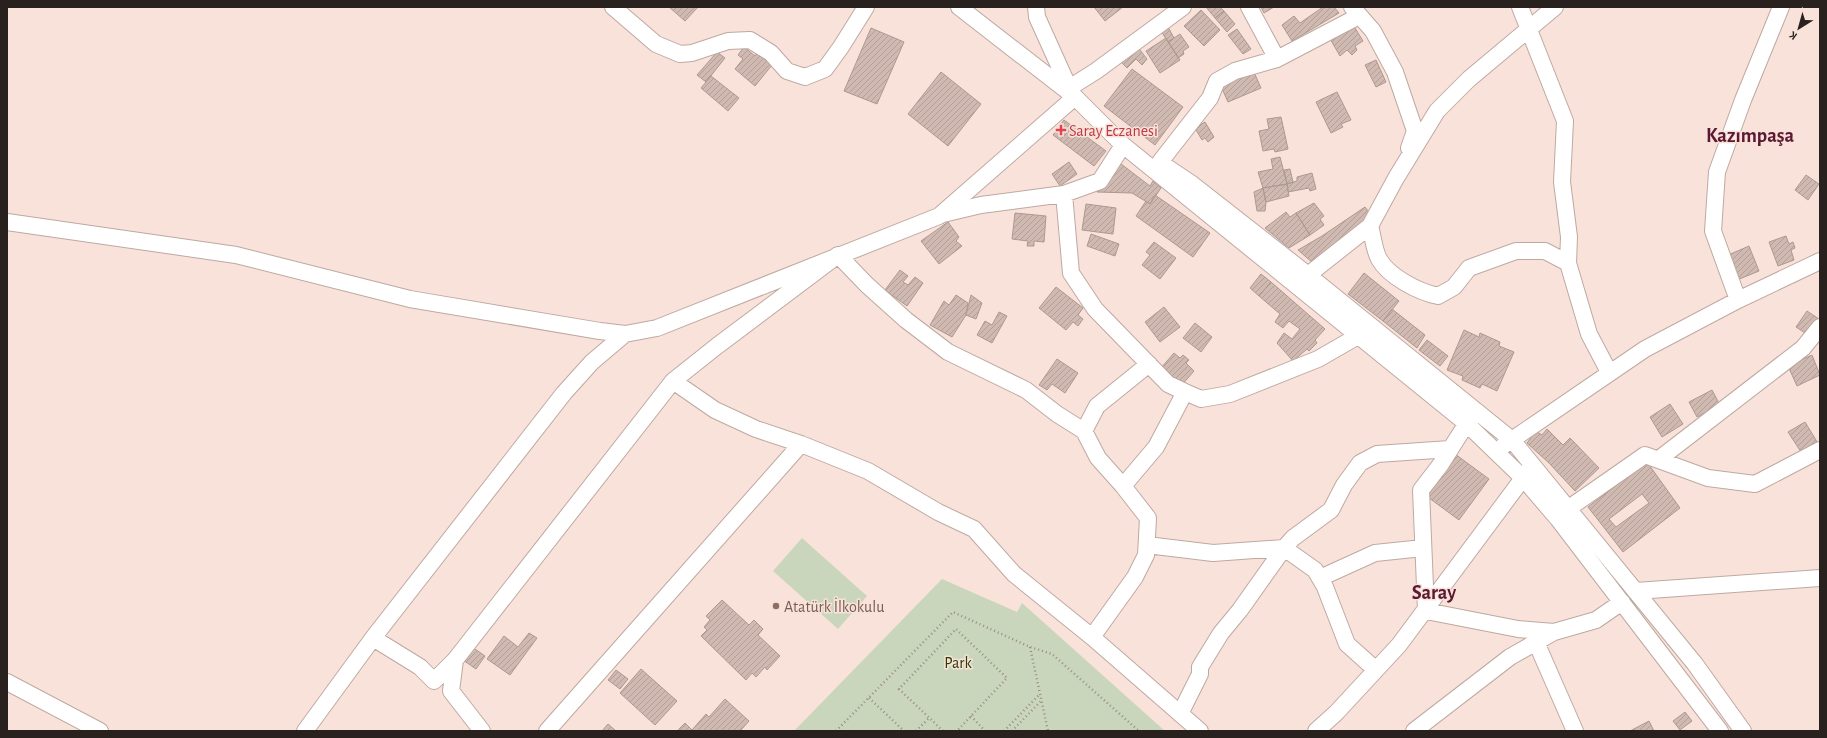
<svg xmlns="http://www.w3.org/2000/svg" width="1827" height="738" font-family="'Alegreya Sans',sans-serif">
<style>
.green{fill:#cad6bb}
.building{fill:url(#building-hatch);stroke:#ae9991;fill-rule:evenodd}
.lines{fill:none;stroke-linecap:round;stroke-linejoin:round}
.minor-casing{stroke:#bea9a1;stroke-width:18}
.path{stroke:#9b8b85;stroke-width:2.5;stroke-dasharray:1 3;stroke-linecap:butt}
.minor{stroke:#fff;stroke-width:16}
.health-dot{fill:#e0444e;stroke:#f9e2da;stroke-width:1.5}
.education-dot{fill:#8d6e63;stroke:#f9e2da;stroke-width:1.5}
.labels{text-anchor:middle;stroke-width:3;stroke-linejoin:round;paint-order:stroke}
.health-label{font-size:16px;fill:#be3a42;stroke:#f9e2da;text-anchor:start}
.education-label{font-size:16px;fill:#785e54;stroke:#f9e2da;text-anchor:start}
.park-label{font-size:16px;fill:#293c00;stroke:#f9e2da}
.district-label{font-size:20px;font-weight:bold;fill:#5b1933;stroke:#f9e2da}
</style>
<defs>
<pattern id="building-hatch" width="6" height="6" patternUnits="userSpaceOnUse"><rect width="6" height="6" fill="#cfb9b1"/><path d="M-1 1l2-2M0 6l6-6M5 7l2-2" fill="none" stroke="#b29f98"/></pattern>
</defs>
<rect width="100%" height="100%" fill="#f9e2da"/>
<path class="green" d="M 802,538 L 867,596 L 838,629 L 773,571 Z
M 942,579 L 1017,612 L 1022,603 L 1165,731 L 794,731 Z"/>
<path class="building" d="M 669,7 L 698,7 L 685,21 Z
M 1094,7 L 1123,7 L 1105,21 Z
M 1206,7 L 1220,7 L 1224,11 L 1215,18 Z
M 1261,7 L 1274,7 L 1264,13 Z
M 1323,7 L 1334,7 L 1339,13 L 1292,41 L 1282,25 L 1294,16 L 1300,23 Z
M 1201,10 L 1220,30 L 1204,46 L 1184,26 Z
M 1224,11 L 1235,24 L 1227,32 L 1215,18 Z
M 1352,23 L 1363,41 L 1355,46 L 1357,50 L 1352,55 L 1347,50 L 1340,56 L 1329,37 Z
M 1168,27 L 1174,38 L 1168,42 L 1161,31 Z
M 871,28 L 904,42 L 877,104 L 844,91 Z
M 1237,29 L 1251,49 L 1243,54 L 1228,35 Z
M 1180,34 L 1189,47 L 1183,51 L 1184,54 L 1178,58 L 1168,42 Z
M 1166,38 L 1180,60 L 1160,73 L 1146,51 Z
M 1137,46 L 1147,59 L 1142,65 L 1136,59 L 1127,68 L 1121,62 Z
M 744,47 L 755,56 L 757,53 L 772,65 L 755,86 L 735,69 L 743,59 L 738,55 Z
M 717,52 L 725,58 L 706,82 L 697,75 Z
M 1376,60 L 1386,82 L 1376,87 L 1365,65 Z
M 1132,69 L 1183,107 L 1155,145 L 1104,106 Z
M 1253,70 L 1261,88 L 1228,102 L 1220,84 Z
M 941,72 L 981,104 L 948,146 L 908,114 Z
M 711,76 L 739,98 L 728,111 L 701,88 Z
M 1337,92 L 1351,120 L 1341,124 L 1343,127 L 1331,133 L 1316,102 Z
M 1281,117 L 1288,149 L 1275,152 L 1274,149 L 1263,151 L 1259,131 L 1269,129 L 1267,119 Z
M 1064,120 L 1106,151 L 1094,166 L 1053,135 Z
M 1205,122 L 1214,137 L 1208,142 L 1205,138 L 1202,140 L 1195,128 Z
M 1280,157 L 1287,184 L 1263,188 L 1258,172 L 1273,169 L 1271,159 Z
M 1069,162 L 1077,174 L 1060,186 L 1052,174 Z
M 1121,164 L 1150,186 L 1153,181 L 1161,188 L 1150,204 L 1132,193 L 1097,192 Z
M 1290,169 L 1293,182 L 1287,184 L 1284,170 Z
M 1312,173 L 1316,189 L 1310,191 L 1309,188 L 1288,192 L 1287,184 L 1297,181 L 1297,177 Z
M 1806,175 L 1819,184 L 1808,200 L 1795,190 Z
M 1287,184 L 1289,196 L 1266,202 L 1263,188 Z
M 1263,188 L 1266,202 L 1265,211 L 1257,211 L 1254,192 Z
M 1155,195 L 1210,233 L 1193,257 L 1136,216 L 1146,201 L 1150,204 Z
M 1314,203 L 1324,216 L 1320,219 L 1324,225 L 1310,235 L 1296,213 Z
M 1086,204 L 1116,208 L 1113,234 L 1082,230 Z
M 1365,207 L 1372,216 L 1313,263 L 1298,250 L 1322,236 Z
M 1286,212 L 1290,217 L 1296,213 L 1310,235 L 1289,248 L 1265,228 Z
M 1015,213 L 1046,216 L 1044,242 L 1034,241 L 1034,246 L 1027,246 L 1028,241 L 1012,239 Z
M 948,222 L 959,237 L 956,241 L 962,246 L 939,264 L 921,241 Z
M 1091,234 L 1119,244 L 1115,256 L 1087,246 Z
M 1786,236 L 1789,244 L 1793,242 L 1795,248 L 1791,250 L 1794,260 L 1778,266 L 1769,242 Z
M 1154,242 L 1176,258 L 1160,279 L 1142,265 L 1150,255 L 1146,252 Z
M 1749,246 L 1759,271 L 1737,280 L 1726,256 Z
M 900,270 L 908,276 L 903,282 L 908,285 L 915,277 L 923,283 L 907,306 L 885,290 Z
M 1364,273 L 1399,301 L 1383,321 L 1348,294 Z
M 1261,274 L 1271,282 L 1259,296 L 1250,288 Z
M 1271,282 L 1325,329 L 1315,340 L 1317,343 L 1309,351 L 1307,349 L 1293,361 L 1277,343 L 1284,333 L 1292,339 L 1300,329 L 1289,321 L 1283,328 L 1275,322 L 1280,314 L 1259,296 Z
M 1056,287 L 1083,308 L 1078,315 L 1083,319 L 1078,326 L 1073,322 L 1066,330 L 1039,308 Z
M 956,295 L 968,303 L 966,315 L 952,337 L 930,325 L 944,301 L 949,305 Z
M 971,295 L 982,303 L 976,319 L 966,315 Z
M 1164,307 L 1180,327 L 1160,342 L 1145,322 Z
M 1392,309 L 1425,335 L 1417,348 L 1383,321 Z
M 1807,311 L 1819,319 L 1808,335 L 1796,327 Z
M 999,312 L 1007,316 L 992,343 L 977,335 L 985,321 L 992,325 Z
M 1195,323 L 1212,337 L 1201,352 L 1183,338 Z
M 1464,330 L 1479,337 L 1480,333 L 1500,342 L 1499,346 L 1514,352 L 1497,391 L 1482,384 L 1480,388 L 1462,380 L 1463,376 L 1447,370 Z
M 1427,340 L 1448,356 L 1440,366 L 1419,350 Z
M 1174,353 L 1180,358 L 1183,355 L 1189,360 L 1186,363 L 1194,371 L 1180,387 L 1160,369 Z
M 1812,355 L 1820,375 L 1797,386 L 1788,366 Z
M 1057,359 L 1078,373 L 1065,393 L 1052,384 L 1047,390 L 1039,385 Z
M 1712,390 L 1720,405 L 1697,417 L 1689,402 Z
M 1670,404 L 1683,424 L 1662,437 L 1650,417 Z
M 1805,422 L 1819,445 L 1803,455 L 1788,432 Z
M 1547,429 L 1563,445 L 1570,438 L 1599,468 L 1575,491 L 1549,463 L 1527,443 L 1536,431 L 1542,435 Z
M 1455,454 L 1489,479 L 1459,520 L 1425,495 Z
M 1647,462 L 1680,508 L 1623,552 L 1588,507 ZM 1642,494 L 1649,503 L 1616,527 L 1609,519 Z
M 722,600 L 749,625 L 754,620 L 763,629 L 758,635 L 780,656 L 767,670 L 765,667 L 756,677 L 752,673 L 746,680 L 701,636 L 707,630 L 704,627 L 710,620 L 706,616 Z
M 529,633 L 537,638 L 510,675 L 487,659 L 504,636 L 518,647 Z
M 472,647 L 485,656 L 476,669 L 463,660 Z
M 641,669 L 677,701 L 655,725 L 620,693 Z
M 616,670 L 628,679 L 620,689 L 608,680 Z
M 725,699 L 749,721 L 740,731 L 694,731 L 692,730 L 706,714 L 709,717 Z
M 1685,712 L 1692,721 L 1680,730 L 1673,721 Z
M 1649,721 L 1654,731 L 1630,731 Z
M 685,723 L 692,730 L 694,731 L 677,731 Z
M 608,724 L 616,731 L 602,731 Z"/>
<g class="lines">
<g class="minor-casing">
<path id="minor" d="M 613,7 L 656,44 L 680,54 L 692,53 L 728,41 L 750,40 L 771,53 L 787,71 L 805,77 L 825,69 L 841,47 L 866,7
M 959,7 L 1075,97 L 1123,145 L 1466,423 L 1523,478 L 1558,519 L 1720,731
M 1036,7 L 1037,17 L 1069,88
M 1249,7 L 1277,59
M 1352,7 L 1373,31 L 1395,72 L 1415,131 L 1409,148
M 1520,7 L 1565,121 L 1562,182 L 1569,237 L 1568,263 L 1589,334 L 1609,372
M 1160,162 L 1210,98 L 1217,81 L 1235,71 L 1277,59 L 1359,16
M 1162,164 L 1192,184 L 1308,275 L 1512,440 L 1695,664 L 1743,731
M 1064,194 L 1071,273 L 1095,309 L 1168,384 L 1185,392 L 1201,399 L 1230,394 L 1318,359 L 1358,336
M 943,214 L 981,205 L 1064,194 L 1100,181 L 1123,145
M 7,222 L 236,255 L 410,299 L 600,331 L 625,334 L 657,328 L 939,216 L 1075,97 L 1069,88 L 1096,71 L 1183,7
M 1370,226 C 1373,236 1374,250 1379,259 C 1389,277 1419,292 1438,296 L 1454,287 L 1469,268 L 1516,251 L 1545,251 L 1568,263
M 1308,275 L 1370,226 L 1396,178 L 1437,111 L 1469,79 L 1555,7
M 1738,300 L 1713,231 L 1717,172 L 1743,100 L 1781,7
M 673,381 L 715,410 L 756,429 L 801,444 L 868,471 L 938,512 L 974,529 L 1014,574 L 1092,637 L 1200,731
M 1472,415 L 1441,464 L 1421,490 L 1426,611 L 1518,629 L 1554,632
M 1084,431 L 1097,406 L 1149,364
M 1503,446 L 1645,349 L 1738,300 L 1820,261
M 1659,459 L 1803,348 L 1820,327
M 1123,486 L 1156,447 L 1185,392
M 1561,516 L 1569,508 L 1645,455 L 1708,478 L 1755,484 L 1820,450
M 1147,545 L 1213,553 L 1284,548 L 1315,570 L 1325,587 L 1347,644 L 1376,670
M 1320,578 L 1375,553 L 1423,548
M 1636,591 L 1820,578
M 373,638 L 420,667 L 434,681 L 455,660 L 673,381 L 717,346 L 838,255 L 867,285 L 906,320 L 948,352 L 1026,390 L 1057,414 L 1084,431 L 1098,458 L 1123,486 L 1148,518 L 1146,555 L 1135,577 L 1092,637
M 1536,642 L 1575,731
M 455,660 L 451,691 L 482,731
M 7,682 L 100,731
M 1180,714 L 1200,674 L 1200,667 L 1221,633 L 1240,610 L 1284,548 L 1293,538 L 1331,510 L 1344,485 L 1360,463 L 1377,454 L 1450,449
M 305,731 L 373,638 L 564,393 L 592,362 L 625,334
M 547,731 L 801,444
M 1316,731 L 1336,713 L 1399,645 L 1529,470
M 1414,731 L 1510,657 L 1554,632 L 1596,620 L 1622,602"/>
</g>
<path class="path" d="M 1030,647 L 1048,731
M 869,698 L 904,731
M 971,716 L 985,731
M 836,731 L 953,612 L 1030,647 L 1052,654 L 1139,731
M 916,731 L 929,718
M 943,731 L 899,689 L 956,629 L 1007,678 L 957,731
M 1004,731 L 1039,695
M 1012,731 L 1041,701"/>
<use href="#minor" class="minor"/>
</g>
<path class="health-dot" d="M1059 124h4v4h4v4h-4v4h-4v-4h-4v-4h4z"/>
<circle class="education-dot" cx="776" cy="606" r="4"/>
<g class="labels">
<g class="health-label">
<text x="1069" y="136">Saray Eczanesi</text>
</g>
<g class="education-label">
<text x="784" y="612">Atatürk İlkokulu</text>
</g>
<g class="park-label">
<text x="958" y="668">Park</text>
</g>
<g class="district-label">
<text x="1750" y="142">Kazımpaşa</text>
<text x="1434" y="599">Saray</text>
</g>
</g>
<rect width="1827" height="738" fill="none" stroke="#29211e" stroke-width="16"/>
<g transform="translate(1799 28) rotate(217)" stroke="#f9e2da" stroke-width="3" paint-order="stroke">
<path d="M0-3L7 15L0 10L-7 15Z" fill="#29211e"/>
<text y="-6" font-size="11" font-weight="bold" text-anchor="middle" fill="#29211e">K</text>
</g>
</svg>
